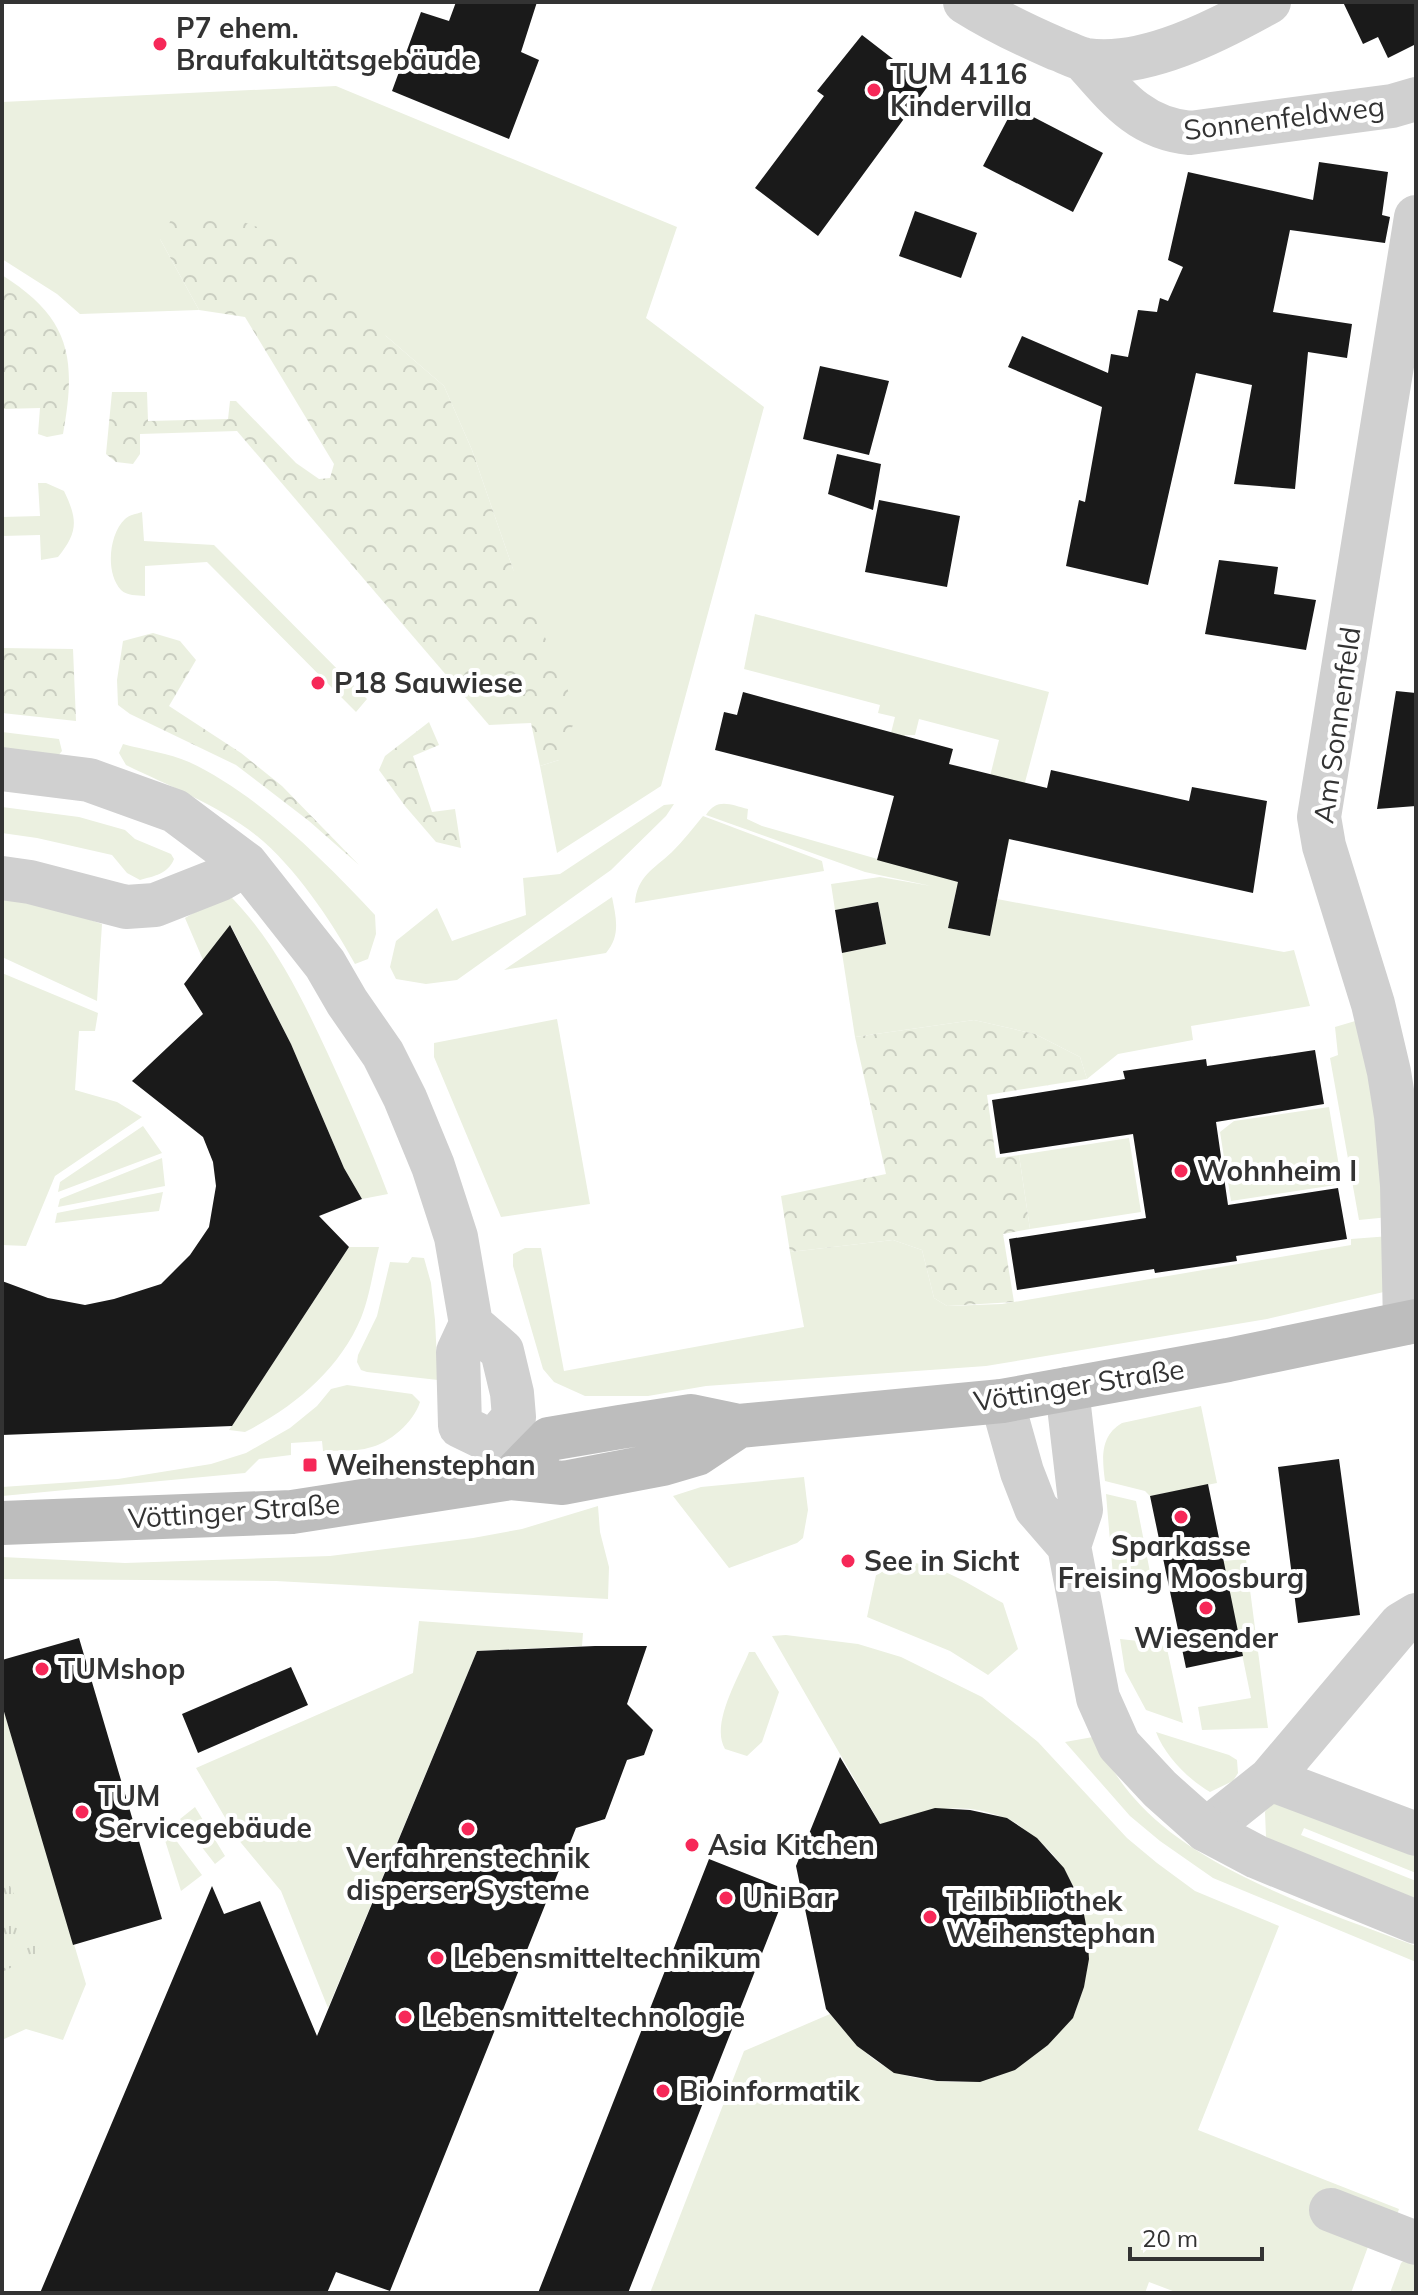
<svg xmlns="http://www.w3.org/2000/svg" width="1418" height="2295" font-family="Mulish,sans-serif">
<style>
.green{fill:#ebf0e0}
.forest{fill:url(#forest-crowns)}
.park{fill:url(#park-tufts)}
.building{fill:#1a1a1a}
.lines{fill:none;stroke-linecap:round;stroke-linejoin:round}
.minor{stroke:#d0d0d0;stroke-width:44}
.tertiary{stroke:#d0d0d0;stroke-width:44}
.secondary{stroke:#bdbdbd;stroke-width:44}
.poi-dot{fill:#f62858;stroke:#fff;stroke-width:3}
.labels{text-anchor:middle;stroke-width:8;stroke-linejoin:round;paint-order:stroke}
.poi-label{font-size:28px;font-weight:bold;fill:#333;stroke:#fff;text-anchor:start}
.street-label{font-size:28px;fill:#333;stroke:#fff}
</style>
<defs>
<pattern id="forest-crowns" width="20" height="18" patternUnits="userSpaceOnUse" patternTransform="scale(2)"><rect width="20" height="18" fill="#ebf0e0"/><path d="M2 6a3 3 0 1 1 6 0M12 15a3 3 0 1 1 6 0" fill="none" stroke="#cacec1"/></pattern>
<pattern id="park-tufts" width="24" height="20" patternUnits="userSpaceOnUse" patternTransform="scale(2)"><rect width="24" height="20" fill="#ebf0e0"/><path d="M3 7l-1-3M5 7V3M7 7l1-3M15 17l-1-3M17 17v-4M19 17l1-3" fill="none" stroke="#cacec1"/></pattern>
</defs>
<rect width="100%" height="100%" fill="#fff"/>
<path class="green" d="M 336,86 L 677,227 L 646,318 L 764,407 L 661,786 L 557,853 L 540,766 L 559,760 L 513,569 L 472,450 L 444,386 L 386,336 L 160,239 L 199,310 L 80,314 L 57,294 L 2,259 L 2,102 Z
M 38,483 L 46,483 L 64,491 C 78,520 78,532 58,557 L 41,560 L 40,535 L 2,536 L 2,517 L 40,516 Z
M 142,512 L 144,541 L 214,545 L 367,699 L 356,712 L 207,562 L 145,566 L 145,596 C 137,595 127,596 121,590 C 105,573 109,534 125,519 C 129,515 136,514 142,512 Z
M 755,614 L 1049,692 L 994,899 L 956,891 L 948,928 L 989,936 L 997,899 L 1284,952 L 1294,950 L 1310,1006 L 1191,1026 L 1193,1040 L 1118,1054 L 1087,1079 L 1080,1057 L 1035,1034 L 974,1020 L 855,1037 L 842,953 L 886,944 L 878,902 L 835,910 L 831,884 L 880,877 L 931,886 L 865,872 L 706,815 C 717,797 731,805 748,809 L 747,819 L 762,826 L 937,876 L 976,833 L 999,740 L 919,719 L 915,735 L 905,735 L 902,749 L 885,757 L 895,717 L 878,713 L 880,705 L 744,669 Z
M 2,732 L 59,739 L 62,751 L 57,757 L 2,751 Z
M 123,744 C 144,750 169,753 189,762 C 256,793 325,861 375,915 L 376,934 L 368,959 L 355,964 C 331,920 295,867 257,836 C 218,805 169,786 126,765 L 119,753 Z
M 674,804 L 666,816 L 611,870 L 457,980 L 426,984 L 396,979 L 390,967 L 396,941 L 437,908 L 452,941 L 526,915 L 523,878 L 560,874 L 664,805 Z
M 2,807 L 79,817 L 125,830 L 135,839 L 171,854 L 174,859 C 168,874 154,876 140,880 L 127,873 L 112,855 L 37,838 L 2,833 Z
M 703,816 L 822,861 L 824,871 L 635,903 C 637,876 654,869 672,852 C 683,841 693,828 703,816 Z
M 227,893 C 273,938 301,996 328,1054 C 349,1100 370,1146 388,1194 L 362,1199 L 344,1168 L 291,1044 L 231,926 L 203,960 L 185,918 Z
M 612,897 C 616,917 621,936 606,953 L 504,970 Z
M 2,899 L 44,904 L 102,924 L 97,1001 L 2,957 Z
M 2,973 L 98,1013 L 95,1031 L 79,1031 L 75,1090 L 117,1102 L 142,1117 L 55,1176 L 26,1246 L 2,1245 Z
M 557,1019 L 590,1204 L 501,1217 L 434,1057 L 434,1043 Z
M 1362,1019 L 1389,1217 L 1359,1220 L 1330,1058 L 1338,1055 L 1335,1027 Z
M 1329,1107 L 1342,1184 L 1231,1201 L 1220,1132 L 1234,1121 Z
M 143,1126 L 162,1153 L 58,1192 L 60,1182 Z
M 1129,1138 L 1141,1212 L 1030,1229 L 1019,1155 Z
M 162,1158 L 165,1186 L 58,1207 L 60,1199 Z
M 163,1192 L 159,1211 L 55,1223 L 57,1213 Z
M 1390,1236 L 1388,1291 L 1267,1319 L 986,1366 L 706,1386 L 648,1396 L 585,1396 L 554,1382 L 543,1369 L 513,1266 L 513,1254 L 525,1248 L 541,1248 L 564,1371 L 804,1327 L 790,1252 L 893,1240 L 922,1250 L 934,1298 L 947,1306 L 1002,1304 L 1351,1245 L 1351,1239 Z
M 349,1247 L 379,1247 C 373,1270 370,1296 361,1318 C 340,1369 293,1408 245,1432 L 229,1430 Z
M 412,1257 L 424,1258 L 431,1283 L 435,1320 L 438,1380 L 367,1372 L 361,1370 L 357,1362 L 358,1355 L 377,1316 L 390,1262 L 408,1263 Z
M 347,1385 L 412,1394 L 420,1402 C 414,1422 389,1444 368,1448 C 354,1452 337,1450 323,1451 L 322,1441 L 291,1443 L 291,1455 L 259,1459 L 245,1473 L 2,1496 L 2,1487 L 118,1479 L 211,1464 L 246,1453 L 290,1428 L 317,1406 L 331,1389 Z
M 1201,1406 L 1217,1483 L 1150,1496 L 1145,1491 L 1105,1481 C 1102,1458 1100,1436 1122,1423 Z
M 804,1477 L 808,1510 L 803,1538 L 797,1543 L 729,1568 L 673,1496 L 701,1487 Z
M 1106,1494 L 1136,1501 L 1150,1572 L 1113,1576 Z
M 598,1506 L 600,1532 L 609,1567 L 608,1599 L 276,1581 L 2,1579 L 2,1557 L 125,1563 L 330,1556 L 473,1538 L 522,1529 Z
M 1246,1559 L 1268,1728 L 1202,1730 L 1198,1707 L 1251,1698 L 1223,1561 Z
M 899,1562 C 937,1561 970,1585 1003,1603 L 1018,1649 L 988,1675 L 950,1651 L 867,1617 L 876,1575 Z
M 419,1621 L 583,1633 L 582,1646 L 477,1651 L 328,2008 L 281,1891 L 237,1838 L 196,1768 L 413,1673 Z
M 786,1635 L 858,1644 L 901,1657 L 982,1697 L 1038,1742 L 1127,1838 L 1157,1863 L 1195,1891 L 1279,1926 L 1198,2130 L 1399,2209 L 1396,2218 L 1369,2244 L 1351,2293 L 1178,2293 L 1149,2282 L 1145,2293 L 650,2293 L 744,2051 L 830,2014 C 871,2063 891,2081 958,2082 C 994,2082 1012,2072 1039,2048 C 1049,2039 1062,2030 1071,2020 C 1076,2014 1077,2005 1080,1997 C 1102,1938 1079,1866 1026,1831 C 1020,1826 1013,1820 1005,1818 C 960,1800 924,1809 882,1827 L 772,1636 Z
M 1120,1639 L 1166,1644 L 1183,1723 L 1146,1710 L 1125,1671 Z
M 749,1652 L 755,1652 L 779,1692 L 762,1742 L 747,1756 L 725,1749 C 710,1724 739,1677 749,1652 Z
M 2,1705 L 86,1984 L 63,2040 L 26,2029 L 2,2040 Z
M 1156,1732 L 1229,1755 L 1237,1760 L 1238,1773 L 1233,1781 L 1210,1792 C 1188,1779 1165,1756 1156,1732 Z
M 1093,1737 C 1105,1758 1118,1780 1134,1798 C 1199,1873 1325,1911 1416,1946 L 1416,1962 L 1213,1878 L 1160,1841 L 1130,1816 L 1065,1742 Z
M 1284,1802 L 1416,1850 L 1416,1873 L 1304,1828 L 1301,1835 L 1416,1881 L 1416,1902 L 1277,1846 L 1266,1837 L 1265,1812 L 1271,1803 Z
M 195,1807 L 225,1856 L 215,1864 L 180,1819 Z
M 157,1815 L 202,1875 L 181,1891 Z
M 1411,2255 L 1416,2257 L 1416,2293 L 1390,2293 L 1401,2263 Z"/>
<path class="forest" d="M 218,213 L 269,231 L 328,278 L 386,336 L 444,386 L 472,450 L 513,569 L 566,682 L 575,720 L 559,760 L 540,766 L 531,723 L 489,725 L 237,431 L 140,434 L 140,454 L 133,464 L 116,462 L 106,454 L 112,392 L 147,392 L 148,421 L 228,419 L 230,401 L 236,401 L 296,463 L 319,479 L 330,478 L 334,464 L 245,317 L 199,310 L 160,239 L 174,215 Z
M 2,275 C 70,318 77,357 63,434 L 47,437 L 38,434 L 40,408 L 2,409 Z
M 153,633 L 180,641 L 196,660 L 169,706 L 241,753 L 282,786 L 359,865 L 309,821 L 236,765 L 130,714 L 118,705 L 117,680 L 123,641 Z
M 2,648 L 73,649 L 76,721 L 2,713 Z
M 429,722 L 439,745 L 413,756 L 432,812 L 455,809 L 461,848 L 436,842 L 405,806 L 379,770 L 385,756 Z
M 974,1020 L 1035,1034 L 1080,1057 L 1087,1079 L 987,1095 L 996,1158 L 1019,1155 L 1030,1229 L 1003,1234 L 1014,1302 L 947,1306 L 934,1298 L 922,1250 L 893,1240 L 790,1252 L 781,1196 L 886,1174 L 855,1037 Z"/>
<path class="park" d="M 2,1870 L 40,1946 L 33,1957 L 2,1972 Z"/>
<path class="building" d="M 456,2 L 537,2 L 521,52 L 539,60 L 509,139 L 392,91 L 421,12 L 449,21 Z
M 1343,2 L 1416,2 L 1416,44 L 1388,58 L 1378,37 L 1363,44 Z
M 862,35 L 928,86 L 818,236 L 755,188 L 824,96 L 817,91 Z
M 1014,107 L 1103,153 L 1073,212 L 983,166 Z
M 1319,162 L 1388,172 L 1382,215 L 1390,217 L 1385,243 L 1290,230 L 1273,312 L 1352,324 L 1347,358 L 1308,352 L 1295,489 L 1234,484 L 1252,385 L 1196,373 L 1148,585 L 1066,566 L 1079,500 L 1085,502 L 1102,407 L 1008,367 L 1022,336 L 1108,373 L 1111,354 L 1128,357 L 1138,310 L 1157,312 L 1160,298 L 1168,301 L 1183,267 L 1168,260 L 1188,172 L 1313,200 Z
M 915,211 L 977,233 L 961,278 L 899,256 Z
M 820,366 L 889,381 L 869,455 L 803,439 Z
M 837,454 L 881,464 L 873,510 L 828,494 Z
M 879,500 L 960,516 L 947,587 L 865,572 Z
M 1219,560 L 1278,567 L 1274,594 L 1316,600 L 1306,650 L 1205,634 Z
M 1396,691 L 1416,693 L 1416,806 L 1377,809 Z
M 743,692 L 953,749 L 949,764 L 1047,788 L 1051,770 L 1189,801 L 1192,787 L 1267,801 L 1253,893 L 1009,839 L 990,936 L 948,928 L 958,882 L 877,860 L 894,796 L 715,750 L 724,712 L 737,715 Z
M 878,902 L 886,944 L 842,953 L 835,910 Z
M 230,925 L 291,1044 L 344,1168 L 362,1199 L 319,1216 L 349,1247 L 232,1426 L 2,1435 L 2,1281 L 48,1298 L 85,1305 L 114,1299 L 161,1284 L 190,1255 L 209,1227 L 216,1186 L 213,1162 L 203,1137 L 132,1081 L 203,1014 L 184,984 Z
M 1315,1050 L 1324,1104 L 1216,1122 L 1228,1205 L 1338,1188 L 1347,1239 L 1236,1256 L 1237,1261 L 1155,1273 L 1154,1269 L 1017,1290 L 1009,1239 L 1146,1218 L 1133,1134 L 1000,1154 L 992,1100 L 1125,1079 L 1123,1071 L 1206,1059 L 1207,1066 Z
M 1339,1459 L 1360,1615 L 1298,1623 L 1278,1467 Z
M 1208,1484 L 1243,1656 L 1186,1668 L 1150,1496 Z
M 79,1638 L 162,1919 L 73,1945 L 2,1705 L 2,1660 Z
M 595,1646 L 647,1646 L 627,1704 L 653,1730 L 644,1755 L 627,1760 L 605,1819 L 576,1828 L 390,2291 L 336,2272 L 327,2293 L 40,2293 L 212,1886 L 224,1914 L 260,1901 L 317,2036 L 477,1651 Z
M 291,1667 L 308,1705 L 198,1753 L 182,1714 Z
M 840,1757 L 880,1824 L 935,1808 L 970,1810 L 1007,1818 L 1037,1838 L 1064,1868 L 1082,1904 L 1087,1930 L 1089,1959 L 1084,1987 L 1073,2018 L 1048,2045 L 1015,2070 L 980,2082 L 937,2081 L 894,2073 L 857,2046 L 826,2009 L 796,1866 Z
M 709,1859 L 787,1890 L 628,2293 L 538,2293 Z"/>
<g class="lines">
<path class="minor" d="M 965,2 C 997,22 1022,34 1057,49 C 1066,52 1076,58 1086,60 C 1144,69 1219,30 1269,2
M 1083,59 C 1116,96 1139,128 1190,133 L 1392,106 L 1416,99
M 2,769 L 89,780 L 175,811 L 246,864 L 325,964 L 347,1002 L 383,1054 L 405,1098 L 433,1166 L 456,1237 L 471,1324 L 458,1352 L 460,1426 L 493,1442
M 2,878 L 30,882 L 126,907 L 155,905 L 221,879 L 246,864
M 1405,1323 L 1402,1185 L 1396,1116 L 1389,1072 L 1373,1004 L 1324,846 L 1319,817 L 1416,217
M 471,1324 L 502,1351 L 512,1393 L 514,1417 L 493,1442
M 1270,1779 L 1416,1834
M 1206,1830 L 1270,1779 L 1401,1624 L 1416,1615
M 1331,2210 L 1416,2243"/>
<path class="tertiary" d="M 1067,1389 L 1081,1510 L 1069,1546 L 1098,1698 L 1119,1745 L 1160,1789 L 1206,1830 L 1257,1857 L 1416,1922
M 1002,1401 L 1022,1472 L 1036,1508 L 1069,1546"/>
<path class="secondary" d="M 511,1478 L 549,1439 L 620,1427 L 691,1416 L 739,1426 L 1002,1401 L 1228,1360 L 1416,1321
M 2,1523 L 292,1512 L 511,1478 L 563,1483 L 663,1464 L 697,1454 L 739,1426"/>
</g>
<g class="poi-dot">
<circle cx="160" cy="44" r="8"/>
<circle cx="874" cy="90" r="8"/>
<circle cx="318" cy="683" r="8"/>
<circle cx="1181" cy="1171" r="8"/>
<rect x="302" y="1457" width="16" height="16" rx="4"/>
<circle cx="1181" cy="1517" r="8"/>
<circle cx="848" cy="1561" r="8"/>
<circle cx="1206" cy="1608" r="8"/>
<circle cx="42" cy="1669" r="8"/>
<circle cx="82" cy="1812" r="8"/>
<circle cx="468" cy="1829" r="8"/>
<circle cx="692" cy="1845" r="8"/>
<circle cx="726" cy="1898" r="8"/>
<circle cx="930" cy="1917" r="8"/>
<circle cx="437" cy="1958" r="8"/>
<circle cx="405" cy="2017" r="8"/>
<circle cx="663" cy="2091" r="8"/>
</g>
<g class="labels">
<g class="poi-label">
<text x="176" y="38">P7 ehem.<tspan x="176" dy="32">Braufakultätsgebäude</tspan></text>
<text x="890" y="84">TUM 4116<tspan x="890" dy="32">Kindervilla</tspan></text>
<text x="334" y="693">P18 Sauwiese</text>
<text x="1197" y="1181">Wohnheim I</text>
<text x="326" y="1475">Weihenstephan</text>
<text x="1181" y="1556" text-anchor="middle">Sparkasse<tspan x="1181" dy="32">Freising Moosburg</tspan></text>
<text x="864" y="1571">See in Sicht</text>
<text x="1206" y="1648" text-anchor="middle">Wiesender</text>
<text x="58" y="1679">TUMshop</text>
<text x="98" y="1806">TUM<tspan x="98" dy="32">Servicegebäude</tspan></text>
<text x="708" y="1855">Asia Kitchen</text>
<text x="468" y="1868" text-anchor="middle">Verfahrenstechnik<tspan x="468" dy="32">disperser Systeme</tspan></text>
<text x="742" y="1908">UniBar</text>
<text x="946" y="1911">Teilbibliothek<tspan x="946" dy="32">Weihenstephan</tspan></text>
<text x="453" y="1968">Lebensmitteltechnikum</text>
<text x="421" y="2027">Lebensmitteltechnologie</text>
<text x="679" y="2101">Bioinformatik</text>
</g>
<g class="street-label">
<text transform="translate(1284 118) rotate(-7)" y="10">Sonnenfeldweg</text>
<text transform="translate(1337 725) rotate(-82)" y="10">Am Sonnenfeld</text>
<text transform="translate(1079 1385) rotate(-9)" y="10">Vöttinger Straße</text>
<text transform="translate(234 1511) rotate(-4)" y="10">Vöttinger Straße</text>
</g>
</g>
<rect width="1418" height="2295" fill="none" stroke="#333333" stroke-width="8"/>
<path d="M1130 2247v12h132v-12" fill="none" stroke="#333333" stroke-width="4"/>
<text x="1142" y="2247" font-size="24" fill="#333333" stroke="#ffffff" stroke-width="6" paint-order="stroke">20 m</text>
</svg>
